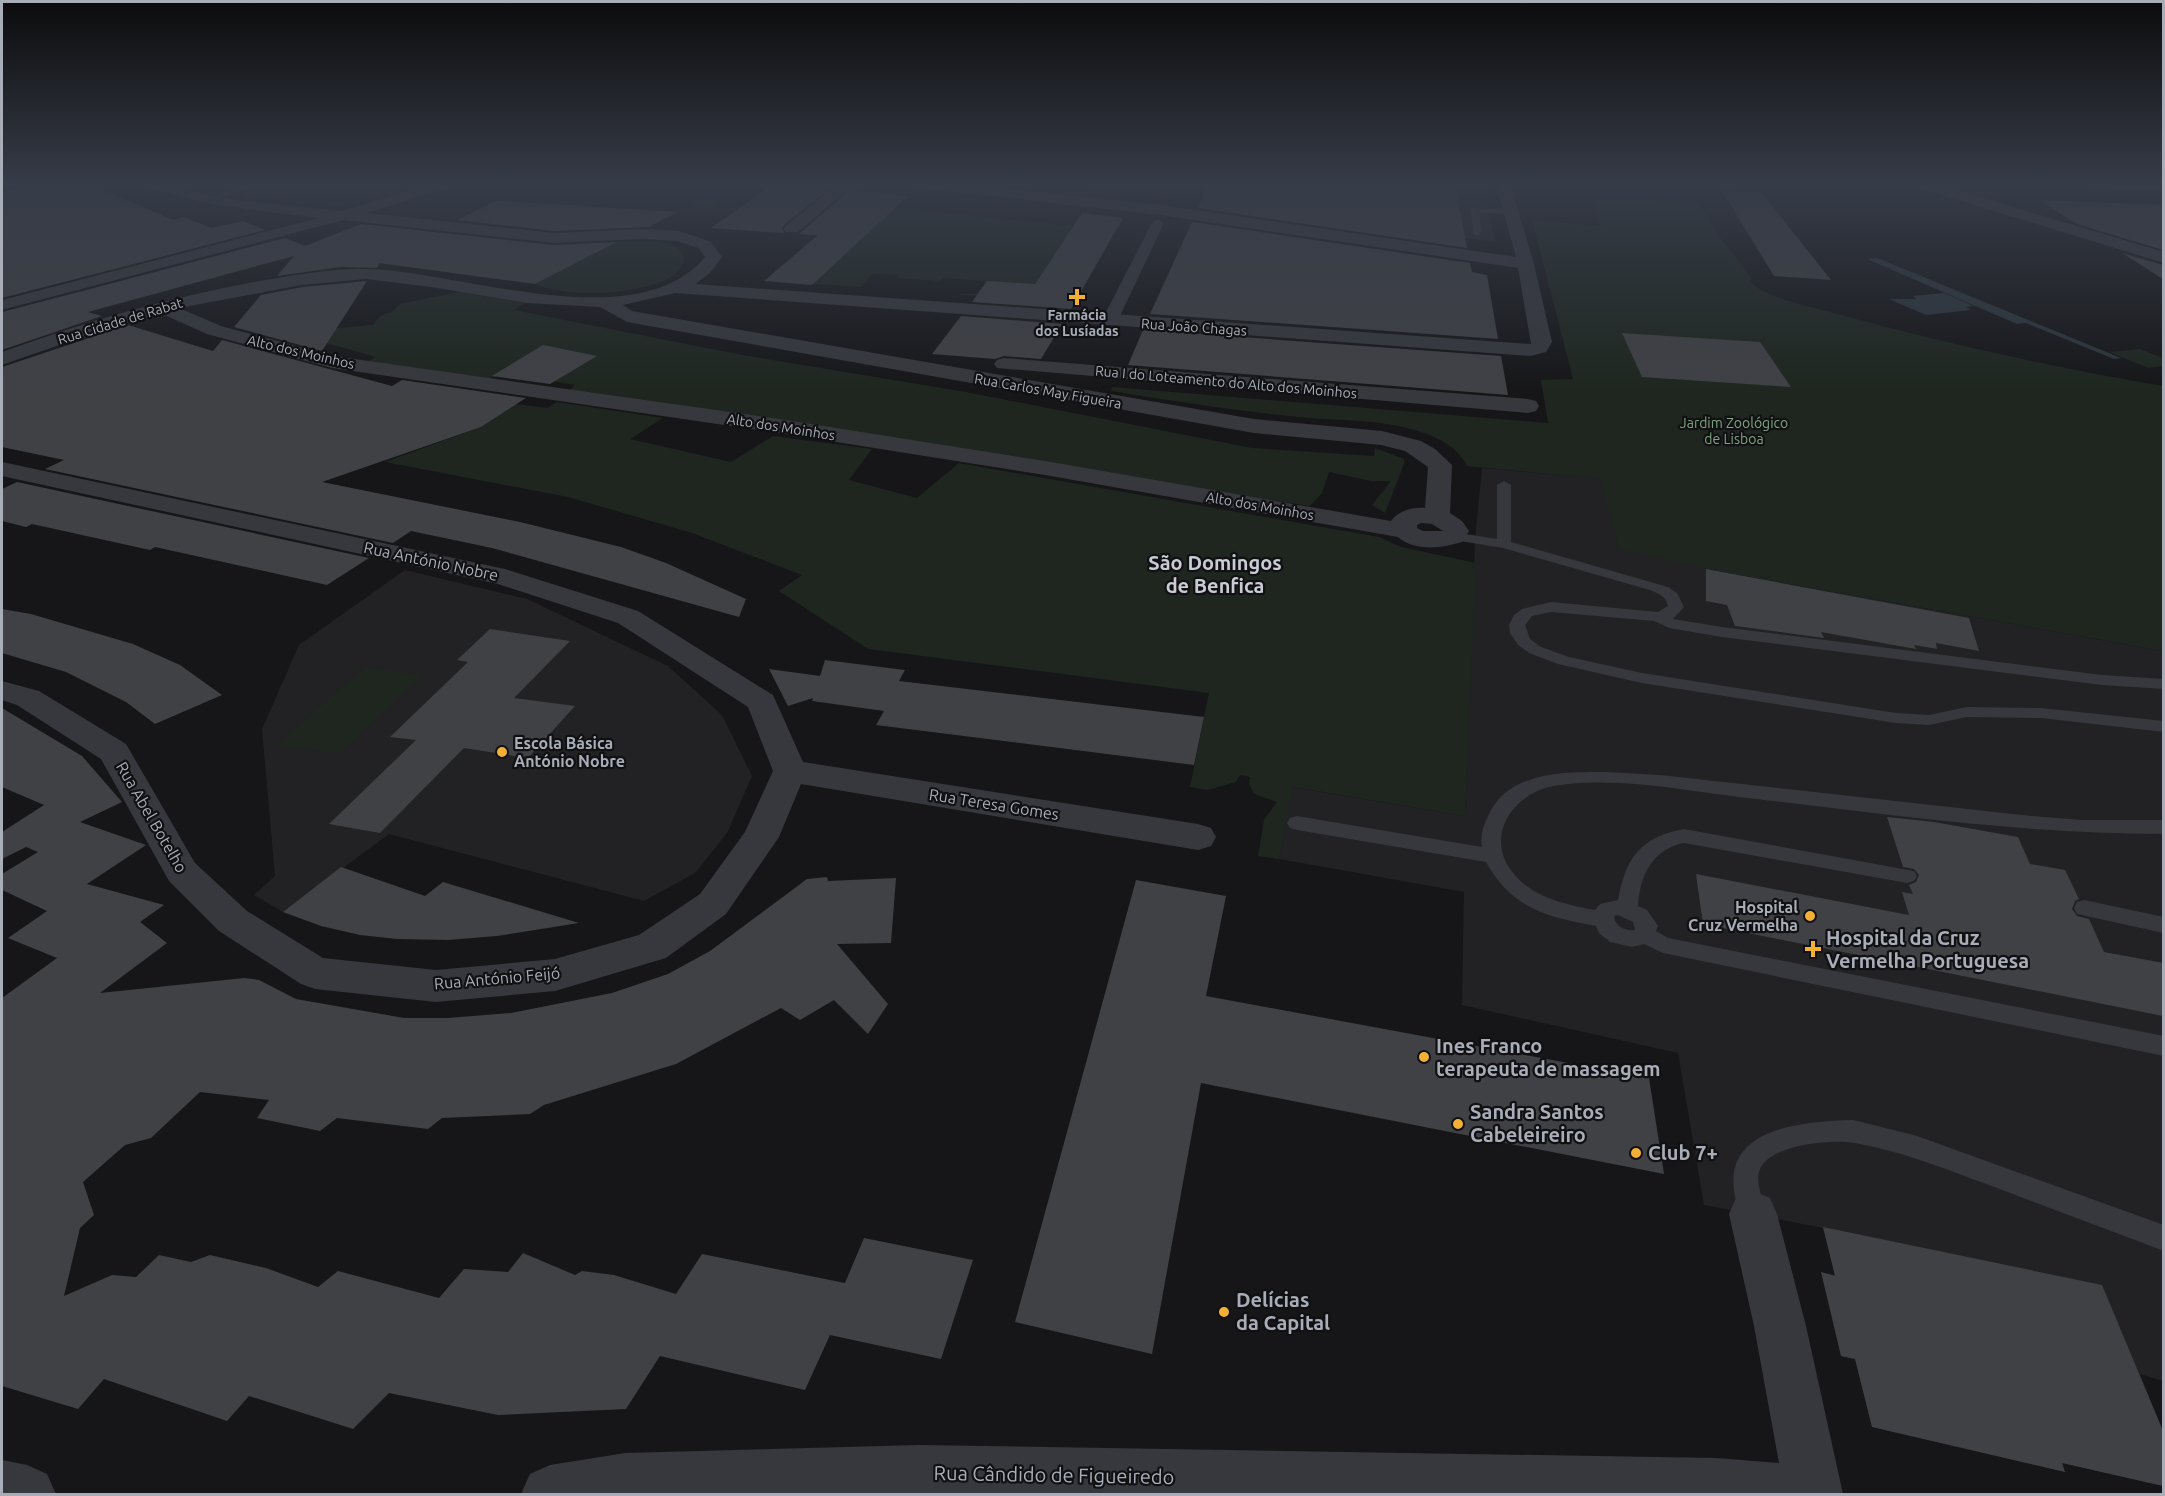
<svg xmlns="http://www.w3.org/2000/svg" width="2165" height="1496" font-family="Ubuntu,sans-serif">
<style>
.built{fill:#222225}
.green{fill:#1e261f}
.water{fill:#2c353c}
.building{fill:#404145}
.lines{fill:none;stroke-linecap:round;stroke-linejoin:round}
.service{fill:#37383d;fill-rule:evenodd}
.pedestrian{fill:#37383d;fill-rule:evenodd}
.minor{fill:#37383d;fill-rule:evenodd}
.poi-dot{fill:#f2b134;stroke:#111113;stroke-width:2}
.labels{text-anchor:middle;stroke-width:4.5;stroke-linejoin:round;paint-order:stroke}
.far-poi-label{font-size:14px;font-weight:bold;fill:#a8adb8;stroke:#111113}
.far-street-label{font-size:14px;fill:#a8adb8;stroke:#111113}
.far-park-label{font-size:14px;fill:#7fa381;stroke:#111113}
.street-label{font-size:16px;fill:#a8adb8;stroke:#111113}
.poi-label{font-size:16px;font-weight:bold;fill:#a8adb8;stroke:#111113;text-anchor:start}
.quarter-label{font-size:20px;font-weight:bold;fill:#c9ccd4;stroke:#111113}
.near-poi-label{font-size:20px;font-weight:bold;fill:#a8adb8;stroke:#111113;text-anchor:start}
.near-street-label{font-size:20px;fill:#a8adb8;stroke:#111113}
</style>
<rect width="100%" height="100%" fill="#161618"/>
<path class="built" d="M 205,184 L 414,184 L 342,207 L 248,198 L 243,195 L 247,190 L 224,186 L 214,188 Z
M 1053,184 L 1484,184 L 1495,242 L 1256,208 Z
M 1482,468 L 1606,479 L 1706,569 L 2163,651 L 2163,1381 L 2140,1374 L 2163,1431 L 2163,1486 L 2077,1466 L 2069,1447 L 2056,1445 L 2065,1472 L 1872,1427 L 1855,1359 L 1841,1356 L 1821,1272 L 1835,1275 L 1823,1228 L 1704,1205 L 1678,1053 L 1462,1005 L 1464,892 L 1279,859 L 1292,787 L 1465,816 L 1475,539 Z
M 405,570 L 527,599 L 668,666 L 722,715 L 752,776 L 727,833 L 695,873 L 644,901 L 389,834 L 283,912 L 254,895 L 275,876 L 262,729 L 299,645 Z"/>
<path class="green" d="M 690,193 L 719,200 L 717,207 L 691,207 Z
M 1590,196 L 1699,203 L 1717,233 L 1752,279 L 1750,281 C 1764,298 1809,306 1830,312 C 1939,342 2051,367 2163,386 L 2163,651 L 1706,569 L 1619,549 L 1600,479 L 1467,466 C 1457,447 1441,439 1421,432 C 1382,419 1339,421 1298,417 C 1235,411 1173,401 1111,391 L 1112,387 L 1548,423 L 1541,380 L 1573,379 L 1532,220 L 1601,226 Z
M 899,208 L 1073,226 L 1025,299 L 955,294 L 977,294 L 986,281 L 943,278 L 939,281 L 896,278 L 898,275 L 873,273 L 861,287 L 812,284 L 893,209 Z
M 641,241 C 649,242 657,241 664,243 C 691,249 689,267 667,279 C 635,295 567,298 535,284 L 600,251 L 596,243 Z
M 458,292 L 526,303 L 514,310 L 737,354 L 966,392 L 1252,448 L 1374,456 L 1375,448 L 1404,459 L 1404,464 L 1385,513 L 1372,505 L 1391,481 L 1371,481 L 1329,472 L 1322,493 L 1310,506 L 670,405 L 567,393 L 575,385 C 550,381 506,369 484,380 L 365,363 L 376,357 L 278,329 L 282,323 L 337,328 L 373,325 L 380,316 L 393,311 L 400,304 Z
M 2140,349 L 2163,358 L 2163,366 L 2148,368 L 2110,352 Z
M 557,402 L 663,418 L 630,439 L 731,462 L 773,436 L 872,449 L 849,480 L 917,498 L 959,463 L 1379,537 L 1401,547 L 1476,563 L 1465,816 L 1293,787 L 1279,859 L 1258,856 L 1264,820 L 1277,802 L 1254,794 L 1249,784 L 1250,777 L 1240,775 L 1236,782 L 1208,790 L 1190,787 L 1209,693 L 868,649 L 779,591 L 802,575 L 692,533 L 568,497 L 385,462 L 481,427 L 516,404 L 547,408 Z
M 365,667 L 423,675 L 339,754 L 276,745 Z"/>
<path class="water" d="M 1877,258 L 2121,358 L 2114,359 L 2026,323 L 2017,324 L 1867,259 Z
M 1944,293 L 1974,306 L 1966,307 L 1971,310 L 1926,315 L 1889,299 L 1916,299 L 1913,296 Z"/>
<path class="building" d="M 41,184 L 87,184 L 174,220 L 184,217 L 211,228 L 243,221 L 265,230 L 2,298 L 2,192 Z
M 1208,184 L 1455,184 L 1467,248 L 1198,208 Z
M 772,185 L 829,189 L 785,224 L 782,228 L 784,233 L 711,228 Z
M 850,190 L 908,196 L 812,285 L 764,281 L 818,235 L 799,234 Z
M 1722,191 L 1762,193 L 1831,280 L 1774,276 Z
M 2039,200 L 2163,205 L 2163,250 L 2077,224 Z
M 496,201 L 501,201 L 678,212 L 648,227 L 554,231 L 457,220 Z
M 1082,213 L 1123,218 L 1071,309 L 972,302 L 987,281 L 1035,284 Z
M 1192,222 L 1470,263 L 1472,272 L 1487,275 L 1498,339 L 1150,314 Z
M 361,224 L 554,245 L 617,242 L 535,284 L 379,263 L 377,268 L 341,267 L 277,276 L 294,256 L 88,312 L 102,316 L 2,350 L 2,312 L 285,238 L 305,246 Z
M 2122,253 L 2163,265 L 2163,279 Z
M 367,281 L 322,351 L 234,327 L 261,295 L 302,287 Z
M 961,316 L 1062,324 L 1041,359 L 1004,356 L 995,359 L 932,354 Z
M 128,325 L 213,351 L 222,340 L 392,386 L 402,380 L 526,398 L 481,427 L 322,482 L 520,522 L 621,547 L 666,563 L 746,599 L 739,617 L 492,548 L 411,531 L 393,543 L 45,469 L 64,460 L 2,447 L 2,367 Z
M 1143,330 L 1501,356 L 1508,395 L 1128,365 Z
M 1622,333 L 1760,342 L 1791,387 L 1642,377 Z
M 543,345 L 597,356 L 550,384 L 492,376 Z
M 17,482 L 369,558 L 327,585 L 155,547 L 150,550 L 32,524 L 26,527 L 2,521 L 2,489 Z
M 1706,569 L 1969,618 L 1979,651 L 1936,643 L 1937,649 L 1914,645 L 1916,649 L 1821,632 L 1824,638 L 1735,626 L 1727,605 L 1706,601 Z
M 2,609 L 31,614 L 133,644 L 180,665 L 222,695 L 155,724 L 126,702 L 66,672 L 2,653 Z
M 490,629 L 570,641 L 514,698 L 575,706 L 528,758 L 464,748 L 380,833 L 329,824 L 416,740 L 390,737 L 468,662 L 457,660 Z
M 825,660 L 905,670 L 899,681 L 1204,717 L 1194,765 L 876,725 L 884,711 L 812,701 L 813,698 L 788,706 L 769,669 L 820,676 Z
M 2,708 L 82,756 L 122,802 L 80,822 L 146,845 L 87,884 L 164,905 L 140,922 L 167,943 L 100,993 L 244,978 L 259,980 L 296,999 L 404,1018 L 448,1018 L 511,1013 L 612,993 L 668,974 L 710,951 L 807,879 L 827,877 L 828,881 L 896,878 L 891,943 L 837,944 L 888,1004 L 868,1034 L 834,1000 L 800,1020 L 781,1008 L 676,1064 L 544,1105 L 530,1114 L 442,1118 L 428,1129 L 337,1118 L 320,1131 L 257,1118 L 269,1100 L 200,1092 L 151,1138 L 125,1145 L 83,1182 L 94,1215 L 80,1228 L 64,1296 L 112,1275 L 136,1277 L 159,1255 L 191,1262 L 210,1255 L 266,1268 L 318,1287 L 338,1271 L 439,1298 L 464,1269 L 508,1272 L 523,1253 L 575,1275 L 582,1271 L 614,1275 L 676,1294 L 702,1254 L 845,1283 L 864,1238 L 973,1260 L 941,1359 L 830,1335 L 805,1390 L 660,1356 L 626,1409 L 498,1415 L 389,1393 L 353,1429 L 249,1396 L 227,1421 L 104,1379 L 78,1409 L 2,1386 L 2,998 L 57,958 L 8,938 L 47,911 L 2,890 L 2,874 L 38,852 L 26,847 L 2,859 L 2,832 L 44,805 L 2,787 Z
M 1887,817 L 1934,822 L 2018,837 L 2030,864 L 2065,870 L 2079,899 L 2075,901 L 2072,909 L 2077,916 L 2089,919 L 2104,952 L 2163,963 L 2163,1016 L 1703,924 L 1696,874 L 1909,915 L 1902,892 L 1913,894 L 1909,885 L 1916,882 L 1919,875 L 1914,869 L 1903,867 Z
M 341,867 L 425,896 L 443,882 L 579,923 L 497,936 L 448,940 L 397,939 L 360,935 L 321,926 L 283,912 Z
M 1136,880 L 1226,896 L 1206,996 L 1649,1078 L 1664,1174 L 1201,1083 L 1152,1354 L 1015,1322 Z
M 1823,1227 L 2102,1285 L 2163,1431 L 2163,1486 L 2062,1463 L 2065,1472 L 1872,1427 L 1855,1359 L 1841,1356 L 1821,1272 L 1835,1276 Z"/>
<g class="lines">
<path class="service" d="M 250,184 L 262,184 L 208,202 L 201,200 Z
M 1471,208 L 1512,210 L 1516,212 L 1512,214 L 1479,213 L 1481,233 L 1477,236 L 1473,233 Z
M 1504,481 L 1511,485 L 1511,542 L 1668,587 L 1677,593 L 1684,607 L 1673,619 L 1722,627 L 2102,675 L 2164,679 L 2164,689 L 2102,685 L 1722,637 L 1669,628 L 1654,621 L 1551,612 L 1532,616 L 1525,625 L 1530,639 L 1541,647 L 1569,657 L 1642,673 L 1896,713 L 1929,715 L 1967,707 L 2041,708 L 2164,721 L 2164,732 L 2041,718 L 1967,717 L 1929,725 L 1896,723 L 1642,683 L 1558,664 L 1529,653 L 1518,645 L 1510,633 L 1509,625 L 1514,615 L 1522,609 L 1551,602 L 1658,612 L 1668,606 C 1666,596 1659,594 1650,590 L 1503,548 L 1448,539 L 1446,536 L 1453,532 L 1497,539 L 1497,485 Z
M 1606,772 L 1660,775 L 2031,816 L 2082,820 L 2164,820 L 2164,834 C 2027,834 1892,815 1756,799 C 1692,792 1616,775 1553,786 C 1512,794 1483,838 1514,874 C 1534,898 1565,904 1595,910 L 1600,904 L 1618,900 C 1626,857 1641,837 1684,829 L 1914,871 L 1917,876 L 1914,881 L 1907,883 L 1684,843 C 1652,849 1640,876 1638,906 L 1647,910 L 1658,926 L 1656,931 L 1668,938 L 2164,1036 L 2164,1056 L 1663,953 L 1644,944 L 1632,947 L 1610,942 L 1599,933 L 1596,926 C 1547,917 1511,908 1486,862 L 1297,830 L 1290,828 L 1287,823 L 1290,818 L 1297,816 L 1482,847 C 1480,836 1483,826 1488,816 C 1508,771 1564,772 1606,772 ZM 1618,915 L 1633,922 L 1635,930 C 1625,931 1615,927 1614,916 Z
M 2084,900 L 2164,917 L 2164,933 L 2077,914 L 2074,908 L 2077,902 Z
M 1853,1120 L 1917,1136 L 2164,1225 L 2164,1251 C 2105,1229 2047,1207 1989,1185 C 1945,1169 1901,1151 1855,1143 C 1832,1139 1780,1144 1764,1163 C 1748,1181 1771,1203 1762,1223 L 1753,1226 L 1744,1223 C 1704,1133 1785,1122 1853,1120 Z"/>
<path class="pedestrian" d="M 1158,219 L 1164,223 L 1120,316 L 1117,319 L 1107,319 L 1104,316 L 1152,223 Z"/>
<path class="minor" d="M 146,184 L 167,184 L 188,191 L 226,199 L 342,211 L 431,184 L 453,184 L 451,187 L 366,213 L 554,233 L 643,229 L 679,231 L 711,242 L 722,257 L 710,273 L 695,284 L 1531,344 L 1518,268 L 1161,215 L 918,188 L 911,184 L 959,184 L 1161,205 L 1516,257 L 1496,184 L 1510,184 L 1534,264 L 1552,342 L 1546,352 L 1531,356 L 675,293 L 623,305 L 632,311 L 1254,419 L 1382,431 L 1421,441 L 1435,449 L 1452,465 L 1450,513 L 1462,521 L 1469,531 L 1462,542 C 1442,548 1415,552 1398,537 L 1045,475 L 773,432 L 332,368 L 207,334 L 160,313 L 105,329 L 2,365 L 2,352 C 86,321 171,297 260,281 C 295,275 332,268 368,269 C 459,271 637,339 705,257 L 699,248 L 677,241 L 643,239 L 554,243 L 343,220 L 2,310 L 2,300 L 319,218 C 261,211 204,206 148,187 ZM 366,279 L 431,287 L 527,303 L 600,307 L 627,322 L 1254,433 L 1381,445 L 1405,451 L 1428,467 L 1425,508 C 1413,507 1399,510 1391,521 L 1045,461 L 773,418 L 333,356 L 221,326 L 179,308 L 302,285 ZM 1421,523 L 1432,524 L 1443,531 L 1423,531 L 1417,528 L 1417,525 Z
M 838,184 L 854,184 L 798,232 L 786,232 L 784,229 L 786,226 Z
M 1914,184 L 1936,184 L 2164,252 L 2164,263 L 1916,187 Z
M 2085,184 L 2164,184 L 2164,191 L 2092,188 Z
M 1004,358 L 1528,399 L 1536,401 L 1539,406 L 1536,411 L 1528,413 L 997,368 L 994,364 L 997,360 Z
M 2,462 L 505,569 L 638,611 L 773,695 L 803,762 L 1198,824 L 1211,828 L 1216,837 L 1211,846 L 1198,850 L 801,784 L 779,837 L 726,914 L 666,958 L 555,991 L 436,1002 L 315,989 L 301,984 L 219,931 L 169,881 L 101,759 L 17,705 L 2,700 L 2,681 L 39,691 L 126,744 L 195,863 L 247,911 L 323,958 L 436,970 L 555,959 L 639,935 L 700,894 L 745,832 L 773,771 L 748,707 L 618,623 L 498,584 L 2,476 Z
M 1753,1191 L 1770,1198 L 1777,1214 L 1806,1326 L 1843,1494 L 521,1494 L 530,1474 L 550,1465 L 625,1453 L 919,1445 L 1716,1458 L 1779,1463 L 1754,1326 L 1729,1214 L 1736,1198 Z
M 2,1460 L 27,1465 L 47,1474 L 56,1494 L 2,1494 Z"/>
</g>
<linearGradient id="sky" x2="0" y2="1"><stop stop-color="#0c0c0d"/><stop offset="0.47" stop-color="#363c48"/><stop offset="1" stop-color="#363c48" stop-opacity="0"/></linearGradient>
<rect width="2165" height="393" fill="url(#sky)"/>
<g class="poi-dot">
<path d="M1074 288h6v6h6v6h-6v6h-6v-6h-6v-6h6z"/>
<circle cx="502" cy="752" r="6"/>
<circle cx="1810" cy="916" r="6"/>
<path d="M1810 940h6v6h6v6h-6v6h-6v-6h-6v-6h6z"/>
<circle cx="1424" cy="1057" r="6"/>
<circle cx="1458" cy="1124" r="6"/>
<circle cx="1636" cy="1153" r="6"/>
<circle cx="1224" cy="1312" r="6"/>
</g>
<g class="labels">
<g class="far-poi-label">
<text x="1077" y="320">Farmácia<tspan x="1077" dy="16">dos Lusíadas</tspan></text>
</g>
<g class="far-street-label">
<text transform="translate(120 321) rotate(-17)" y="5">Rua Cidade de Rabat</text>
<text transform="translate(1194 327) rotate(4)" y="5">Rua João Chagas</text>
<text transform="translate(301 352) rotate(13)" y="5">Alto dos Moinhos</text>
<text transform="translate(1226 382) rotate(5)" y="5">Rua I do Loteamento do Alto dos Moinhos</text>
<text transform="translate(1048 391) rotate(10)" y="5">Rua Carlos May Figueira</text>
<text transform="translate(781 427) rotate(9)" y="5">Alto dos Moinhos</text>
<text transform="translate(1260 506) rotate(10)" y="5">Alto dos Moinhos</text>
</g>
<g class="far-park-label">
<text x="1734" y="428">Jardim Zoológico<tspan x="1734" dy="16">de Lisboa</tspan></text>
</g>
<g class="street-label">
<text transform="translate(431 561) rotate(12)" y="6">Rua António Nobre</text>
<text transform="translate(994 804) rotate(9)" y="6">Rua Teresa Gomes</text>
<text transform="translate(152 817) rotate(60)" y="6">Rua Abel Botelho</text>
<text transform="translate(497 978) rotate(-5)" y="6">Rua António Feijó</text>
</g>
<g class="poi-label">
<text x="514" y="749">Escola Básica<tspan x="514" dy="18">António Nobre</tspan></text>
<text x="1798" y="913" text-anchor="end">Hospital<tspan x="1798" dy="18">Cruz Vermelha</tspan></text>
</g>
<g class="quarter-label">
<text x="1215" y="570">São Domingos<tspan x="1215" dy="23">de Benfica</tspan></text>
</g>
<g class="near-poi-label">
<text x="1826" y="945">Hospital da Cruz<tspan x="1826" dy="23">Vermelha Portuguesa</tspan></text>
<text x="1436" y="1053">Ines Franco<tspan x="1436" dy="23">terapeuta de massagem</tspan></text>
<text x="1470" y="1119">Sandra Santos<tspan x="1470" dy="23">Cabeleireiro</tspan></text>
<text x="1648" y="1160">Club 7+</text>
<text x="1236" y="1307">Delícias<tspan x="1236" dy="23">da Capital</tspan></text>
</g>
<g class="near-street-label">
<text transform="translate(1054 1475) rotate(1)" y="7">Rua Cândido de Figueiredo</text>
</g>
</g>
<rect width="2165" height="1496" fill="none" stroke="#a8adb8" stroke-width="6"/>
</svg>
